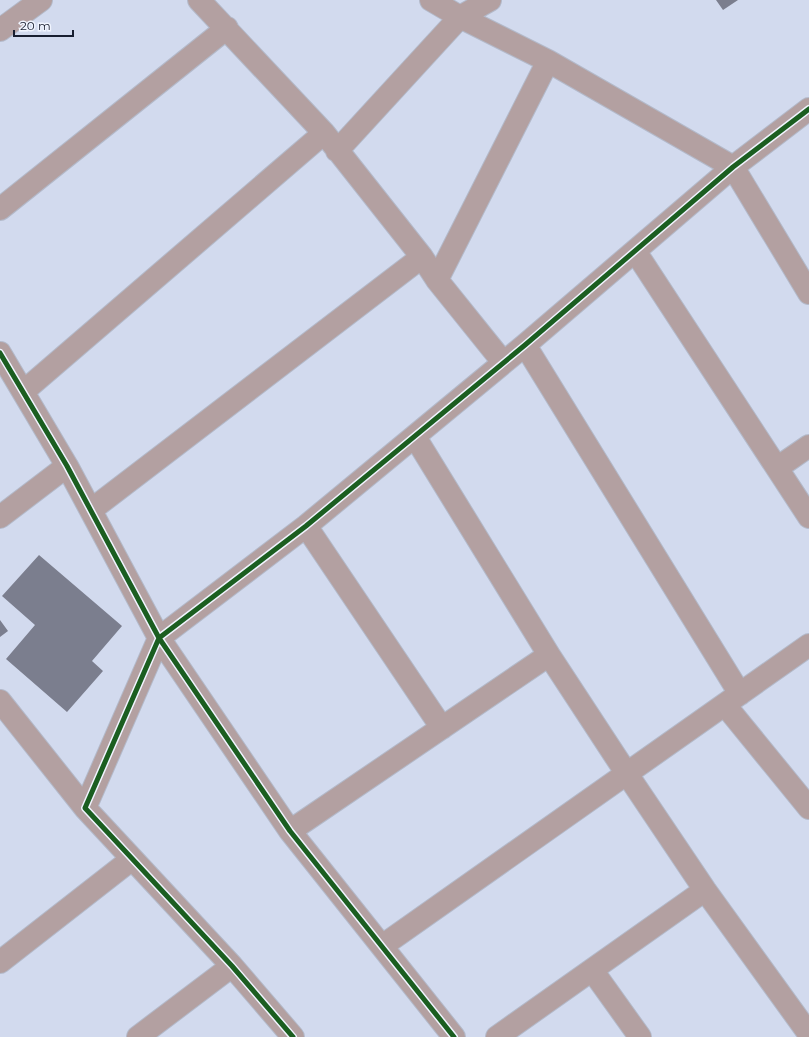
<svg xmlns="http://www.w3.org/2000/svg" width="809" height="1037" font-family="Montserrat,sans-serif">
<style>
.building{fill:#7b7e8e}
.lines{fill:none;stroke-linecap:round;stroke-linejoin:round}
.street-casing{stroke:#b3b9c9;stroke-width:24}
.street{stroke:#b3a0a1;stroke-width:22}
.cycleway-casing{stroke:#f1f5ff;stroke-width:8}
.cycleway{stroke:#1b5e20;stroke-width:5}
</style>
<rect width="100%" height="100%" fill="#d2daee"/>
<path class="building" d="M 716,0 L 738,0 L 723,10 Z
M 39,555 L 122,626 L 92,661 L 103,671 L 67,712 L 6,659 L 35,625 L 2,596 Z
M 0,620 L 8,631 L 0,637 Z"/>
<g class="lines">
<g class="street-casing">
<path id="street" d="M 199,0 L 324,133 L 422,257 L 437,280 L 503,362
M 431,0 L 460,17 L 548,61 L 733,167 L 809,293
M 0,30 L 41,0
M 337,151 L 460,17 L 490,0
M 0,209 L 227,28
M 635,251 L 809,517
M 437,280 L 548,61
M 525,345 L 740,694
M 0,353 L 67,466 L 159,638 L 85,808 L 232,966 L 293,1037
M 24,391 L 324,133
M 415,437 L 549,655 L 627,774 L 705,890 L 809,1034
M 777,468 L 809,446
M 91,510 L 422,257
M 0,517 L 67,466
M 306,526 L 442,728
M 0,701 L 85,808
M 725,705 L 809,808
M 290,831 L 549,655
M 382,946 L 809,645
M 0,962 L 132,859
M 592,970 L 640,1037
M 138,1037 L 232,966
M 454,1037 L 290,831 L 159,638 L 306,526 L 525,345 L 733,167 L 809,109
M 497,1037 L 705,890"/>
</g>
<use href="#street" class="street"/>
<g class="cycleway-casing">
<path id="cycleway" d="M 0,353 L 67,466 L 159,638 L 85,808 L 232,966 L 293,1037
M 454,1037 L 290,831 L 159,638 L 306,526 L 525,345 L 733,167 L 809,109"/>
</g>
<use href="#cycleway" class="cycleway"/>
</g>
<path d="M14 30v6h59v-6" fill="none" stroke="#181e30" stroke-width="2"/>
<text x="20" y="30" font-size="12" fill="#181e30" stroke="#f1f5ff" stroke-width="3" paint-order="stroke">20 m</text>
</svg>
